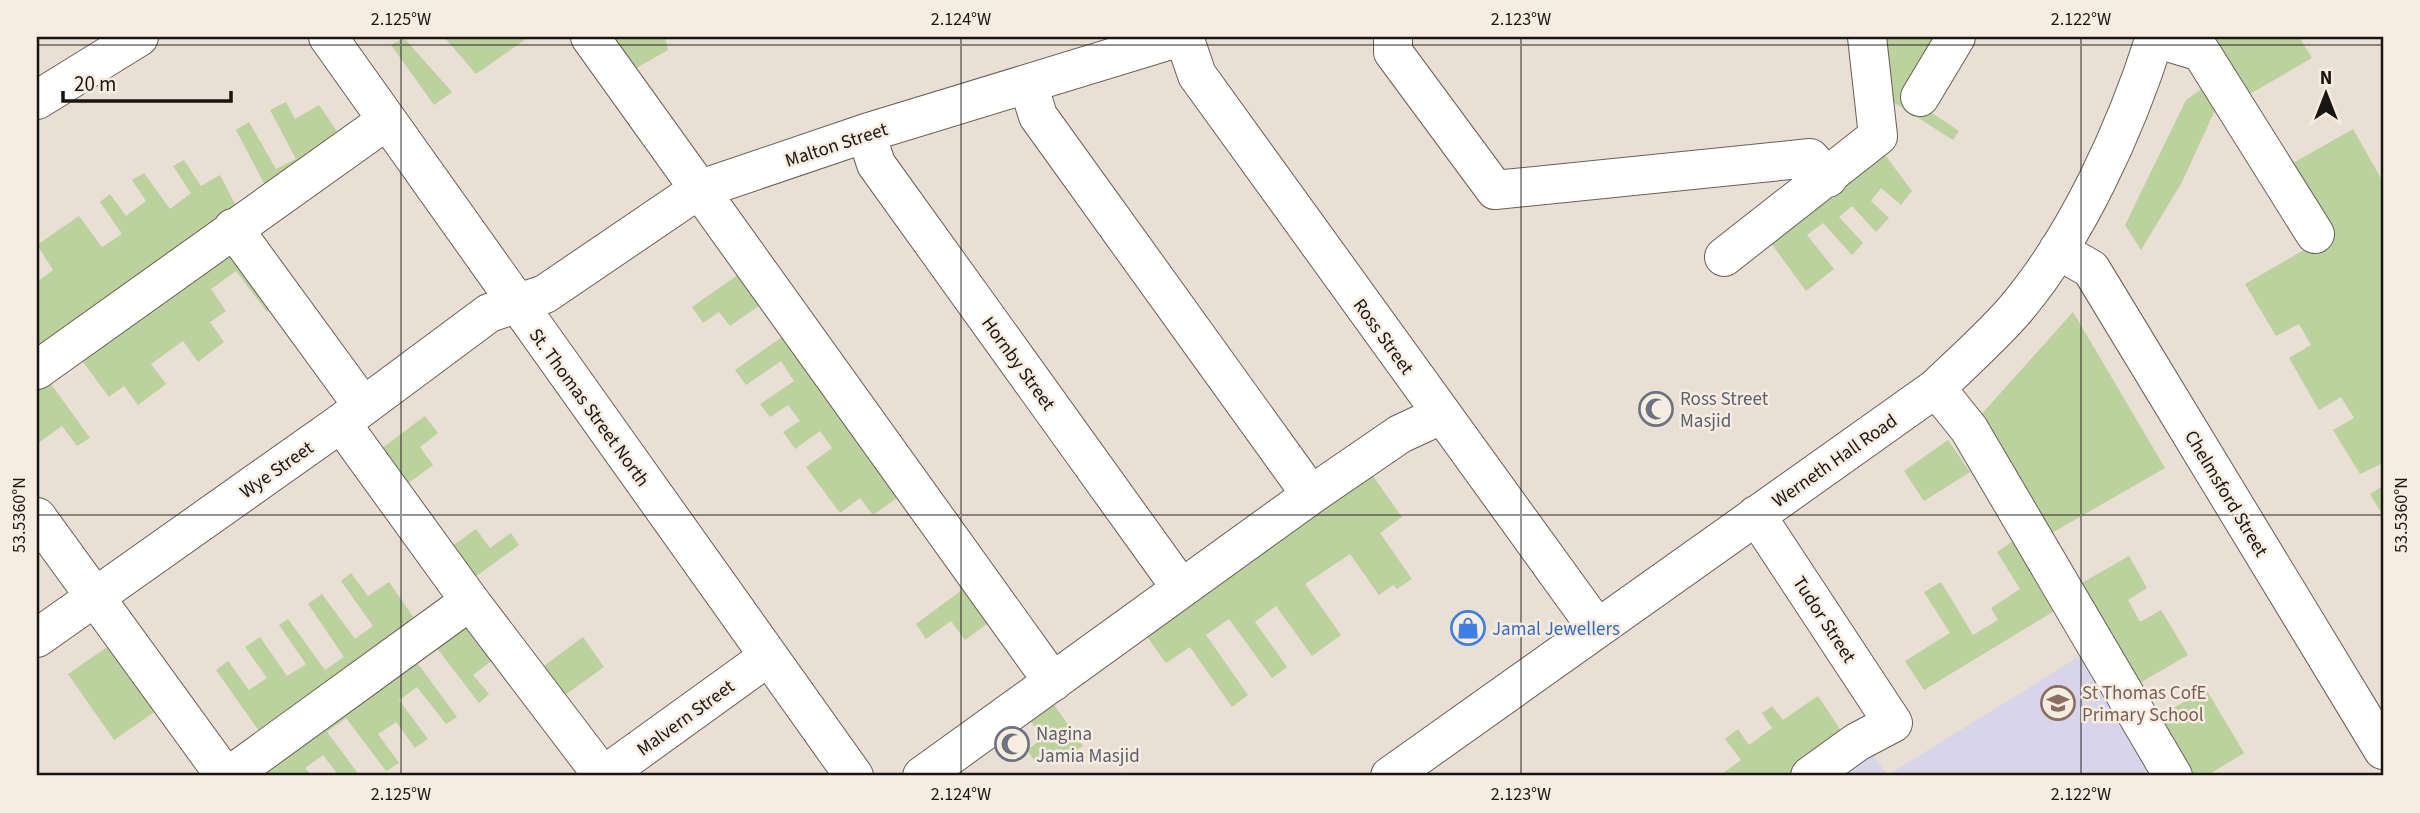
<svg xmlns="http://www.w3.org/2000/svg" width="2420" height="813" font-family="'Source Sans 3',sans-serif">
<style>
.commercial{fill:#d8d4ea}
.green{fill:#bbd19e}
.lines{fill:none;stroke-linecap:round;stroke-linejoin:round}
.minor-casing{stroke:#685f56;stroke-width:40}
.minor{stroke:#fff;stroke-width:38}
.ticks{fill:none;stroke:#191511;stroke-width:2;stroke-opacity:0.45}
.labels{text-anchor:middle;stroke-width:5;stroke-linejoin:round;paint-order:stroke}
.street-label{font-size:19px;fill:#191511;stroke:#f7ece1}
.worship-label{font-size:19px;fill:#5b616d;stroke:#f7ece1;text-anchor:start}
.shop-label{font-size:19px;fill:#366cbe;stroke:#f7ece1;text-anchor:start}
.education-label{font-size:19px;fill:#785e54;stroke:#f7ece1;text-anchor:start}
.neatline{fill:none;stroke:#191511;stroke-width:2.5}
.ticks-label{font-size:18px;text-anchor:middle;fill:#191511}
</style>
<rect width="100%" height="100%" fill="#e9dfd4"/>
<path class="commercial" d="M 2083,654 L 2156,776 L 1835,776 L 1870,752 L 1888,775 Z"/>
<path class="green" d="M 444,37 L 529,37 L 476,74 Z
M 608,37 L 665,37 L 668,50 L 633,70 Z
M 1882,37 L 1948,37 L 1908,97 L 1959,131 L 1953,140 L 1890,100 Z
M 2212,37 L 2299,37 L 2312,58 L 2248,95 Z
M 404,38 L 452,92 L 434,105 L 391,45 Z
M 2202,89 L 2216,108 L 2182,182 L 2141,250 L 2125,225 L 2186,100 Z
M 286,102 L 295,119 L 319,105 L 341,137 L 266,187 L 236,130 L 249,122 L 276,169 L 296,159 L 270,110 Z
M 2353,129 L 2383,182 L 2383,463 L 2360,474 L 2333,430 L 2354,418 L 2341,397 L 2319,410 L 2289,358 L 2311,345 L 2299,324 L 2276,336 L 2245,284 L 2330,235 L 2288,166 Z
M 1879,147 L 1912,191 L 1901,205 L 1881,188 L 1871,201 L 1889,218 L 1876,232 L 1852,206 L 1839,217 L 1863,243 L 1852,255 L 1823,223 L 1807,235 L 1834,269 L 1806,291 L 1768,239 Z
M 184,160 L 201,186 L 220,175 L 237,208 L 37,350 L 37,282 L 53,270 L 37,245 L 79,216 L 102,247 L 122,234 L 100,202 L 110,194 L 126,216 L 146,201 L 132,180 L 144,173 L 170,209 L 191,193 L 173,166 Z
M 228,245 L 273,308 L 267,312 L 236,271 L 211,289 L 226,311 L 210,322 L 224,342 L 198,362 L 183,341 L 151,364 L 166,384 L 138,405 L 124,386 L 109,397 L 77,354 Z
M 742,272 L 763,303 L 730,326 L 719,312 L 703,323 L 692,307 Z
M 2073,312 L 2165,468 L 2050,534 L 1979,417 Z
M 786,334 L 901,495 L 873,515 L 860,498 L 840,513 L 806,467 L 832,448 L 820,431 L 795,449 L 783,432 L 800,421 L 788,405 L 770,417 L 760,404 L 794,381 L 781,361 L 746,385 L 735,370 Z
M 46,377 L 90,438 L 77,446 L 62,426 L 37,444 L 37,384 Z
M 425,416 L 438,433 L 420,447 L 433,465 L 403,487 L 377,452 Z
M 1948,440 L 1970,472 L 1924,501 L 1904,471 Z
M 1370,472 L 1402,517 L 1380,533 L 1412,579 L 1397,589 L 1393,585 L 1379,595 L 1350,554 L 1305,584 L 1341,635 L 1312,656 L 1276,606 L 1255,622 L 1287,667 L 1272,678 L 1229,619 L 1206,635 L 1248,695 L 1232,707 L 1190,647 L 1166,663 L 1145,634 Z
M 2383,486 L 2383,516 L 2370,494 Z
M 476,529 L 490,548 L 511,533 L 519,545 L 471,580 L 448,549 Z
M 2013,541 L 2056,610 L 1924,690 L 1905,661 L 1950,633 L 1924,592 L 1941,582 L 1973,635 L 1998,620 L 1991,608 L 2020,589 L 1997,552 Z
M 2129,556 L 2147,588 L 2128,600 L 2140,622 L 2161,610 L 2188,655 L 2138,684 L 2080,584 Z
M 351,573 L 368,596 L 389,582 L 416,621 L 259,731 L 216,670 L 228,661 L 249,690 L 267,678 L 245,647 L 260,637 L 287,676 L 306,664 L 279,625 L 288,619 L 325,670 L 344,657 L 308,604 L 322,594 L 355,639 L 373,626 L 341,581 Z
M 966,587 L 991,621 L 965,640 L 951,621 L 926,639 L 916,624 Z
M 464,619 L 494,659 L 473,675 L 489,694 L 479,703 L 433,643 Z
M 583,637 L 604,667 L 558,700 L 537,671 Z
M 110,645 L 157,710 L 114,740 L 68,674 Z
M 413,657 L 457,717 L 446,724 L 417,687 L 399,700 L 428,739 L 415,748 L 396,722 L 378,734 L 399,763 L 386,771 L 346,718 L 327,732 L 360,776 L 339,776 L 323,755 L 305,768 L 312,776 L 251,776 Z
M 2206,689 L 2244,753 L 2206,776 L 2194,776 L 2158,717 Z
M 1818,696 L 1846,738 L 1792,776 L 1719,776 L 1741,760 L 1725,739 L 1738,729 L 1749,745 L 1772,728 L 1762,713 L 1772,706 L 1783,720 Z
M 1050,699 L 1083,746 L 1060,762 L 1053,753 L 1037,764 L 1027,750 L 1043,738 L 1027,716 Z"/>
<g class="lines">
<g class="minor-casing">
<path id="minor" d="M 328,37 L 854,776
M 590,37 L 1053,682
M 1184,37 L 1197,75 L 1597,628
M 1393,37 L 1393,52 L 1495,190 L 1810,158 L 1828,178
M 2155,38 L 2201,52 L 2315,234
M 1028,84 L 1038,116 L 1311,495
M 1920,97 L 1956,37
M 37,100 L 139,37
M 866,133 L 876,164 L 1181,588
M 233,228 L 363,406
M 2058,250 L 2091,269 L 2383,750
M 1724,257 L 1878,136 L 1867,37
M 37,370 L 386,121
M 1936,388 L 1969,429 L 2173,776
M 341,423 L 470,601 L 603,776
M 1756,515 L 1893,723 L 1857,742 L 1810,776
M 37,517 L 225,776
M 37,638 L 341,423 L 489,313 L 545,294 L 698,190 L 866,133 L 1180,37
M 229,776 L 470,601
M 603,776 L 768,657
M 922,776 L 1311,495 L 1400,434 L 1441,415
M 1390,776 L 1936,388 C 1962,363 1989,339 2013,312 C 2076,239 2126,129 2155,37"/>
</g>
<use href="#minor" class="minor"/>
</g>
<path class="ticks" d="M 401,37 L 401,776M 961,37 L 961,776M 1521,37 L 1521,776M 2081,37 L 2081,776M 37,45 L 2383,45M 37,515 L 2383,515"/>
<defs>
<g id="mosque-ring" transform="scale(1.75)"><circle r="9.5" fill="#f7ece1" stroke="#6b7280" stroke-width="1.5"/><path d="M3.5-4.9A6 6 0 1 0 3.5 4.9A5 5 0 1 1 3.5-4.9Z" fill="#6b7280"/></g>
<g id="shop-ring" transform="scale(1.75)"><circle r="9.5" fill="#f7ece1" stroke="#3f7fe0" stroke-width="1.5"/><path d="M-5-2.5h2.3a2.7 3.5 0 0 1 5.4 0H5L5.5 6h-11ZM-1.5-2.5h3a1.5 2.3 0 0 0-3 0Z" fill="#3f7fe0"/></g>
<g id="school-ring" transform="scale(1.75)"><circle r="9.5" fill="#f7ece1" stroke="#8d6e63" stroke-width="1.5"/><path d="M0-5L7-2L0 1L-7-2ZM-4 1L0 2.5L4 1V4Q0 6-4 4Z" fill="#8d6e63"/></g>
</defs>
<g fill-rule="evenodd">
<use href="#mosque-ring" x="1656" y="409"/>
<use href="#shop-ring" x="1468" y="628"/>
<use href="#school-ring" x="2058" y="703"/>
<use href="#mosque-ring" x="1012" y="744"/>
</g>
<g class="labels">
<g class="street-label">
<text transform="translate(836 144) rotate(-18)" y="7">Malton Street</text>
<text transform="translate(1384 336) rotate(54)" y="7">Ross Street</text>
<text transform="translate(1019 363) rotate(54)" y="7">Hornby Street</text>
<text transform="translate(590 407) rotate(54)" y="7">St. Thomas Street North</text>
<text transform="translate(1834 460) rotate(-35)" y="7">Werneth Hall Road</text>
<text transform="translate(276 469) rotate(-35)" y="7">Wye Street</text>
<text transform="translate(2227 493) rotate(59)" y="7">Chelmsford Street</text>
<text transform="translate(1825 619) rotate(57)" y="7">Tudor Street</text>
<text transform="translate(685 717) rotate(-36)" y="7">Malvern Street</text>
</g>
<g class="worship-label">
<text x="1680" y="405">Ross Street<tspan x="1680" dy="22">Masjid</tspan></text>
<text x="1036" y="740">Nagina<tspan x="1036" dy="22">Jamia Masjid</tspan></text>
</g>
<g class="shop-label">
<text x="1492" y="635">Jamal Jewellers</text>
</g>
<g class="education-label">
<text x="2082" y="699">St Thomas CofE<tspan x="2082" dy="22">Primary School</tspan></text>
</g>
</g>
<rect width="2420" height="813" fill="none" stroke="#f7ece1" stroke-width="77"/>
<g transform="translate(2326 94)" stroke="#f7ece1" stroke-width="5" paint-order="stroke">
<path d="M0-5L12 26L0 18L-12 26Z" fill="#191511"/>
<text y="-10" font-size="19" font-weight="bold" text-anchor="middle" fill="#191511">N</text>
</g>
<path d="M63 91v10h168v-10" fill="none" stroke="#191511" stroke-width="3.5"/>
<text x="74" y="91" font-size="21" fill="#191511" stroke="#f7ece1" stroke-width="5" paint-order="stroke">20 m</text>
<rect x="38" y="38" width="2344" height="736" class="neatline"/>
<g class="ticks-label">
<text x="401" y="25">2.125°W</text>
<text x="961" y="25">2.124°W</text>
<text x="1521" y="25">2.123°W</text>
<text x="2081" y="25">2.122°W</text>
<text transform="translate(19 515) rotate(-90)" y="6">53.5360°N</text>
<text transform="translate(2401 515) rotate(-90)" y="6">53.5360°N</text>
<text x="401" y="800">2.125°W</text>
<text x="961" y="800">2.124°W</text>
<text x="1521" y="800">2.123°W</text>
<text x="2081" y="800">2.122°W</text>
</g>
</svg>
